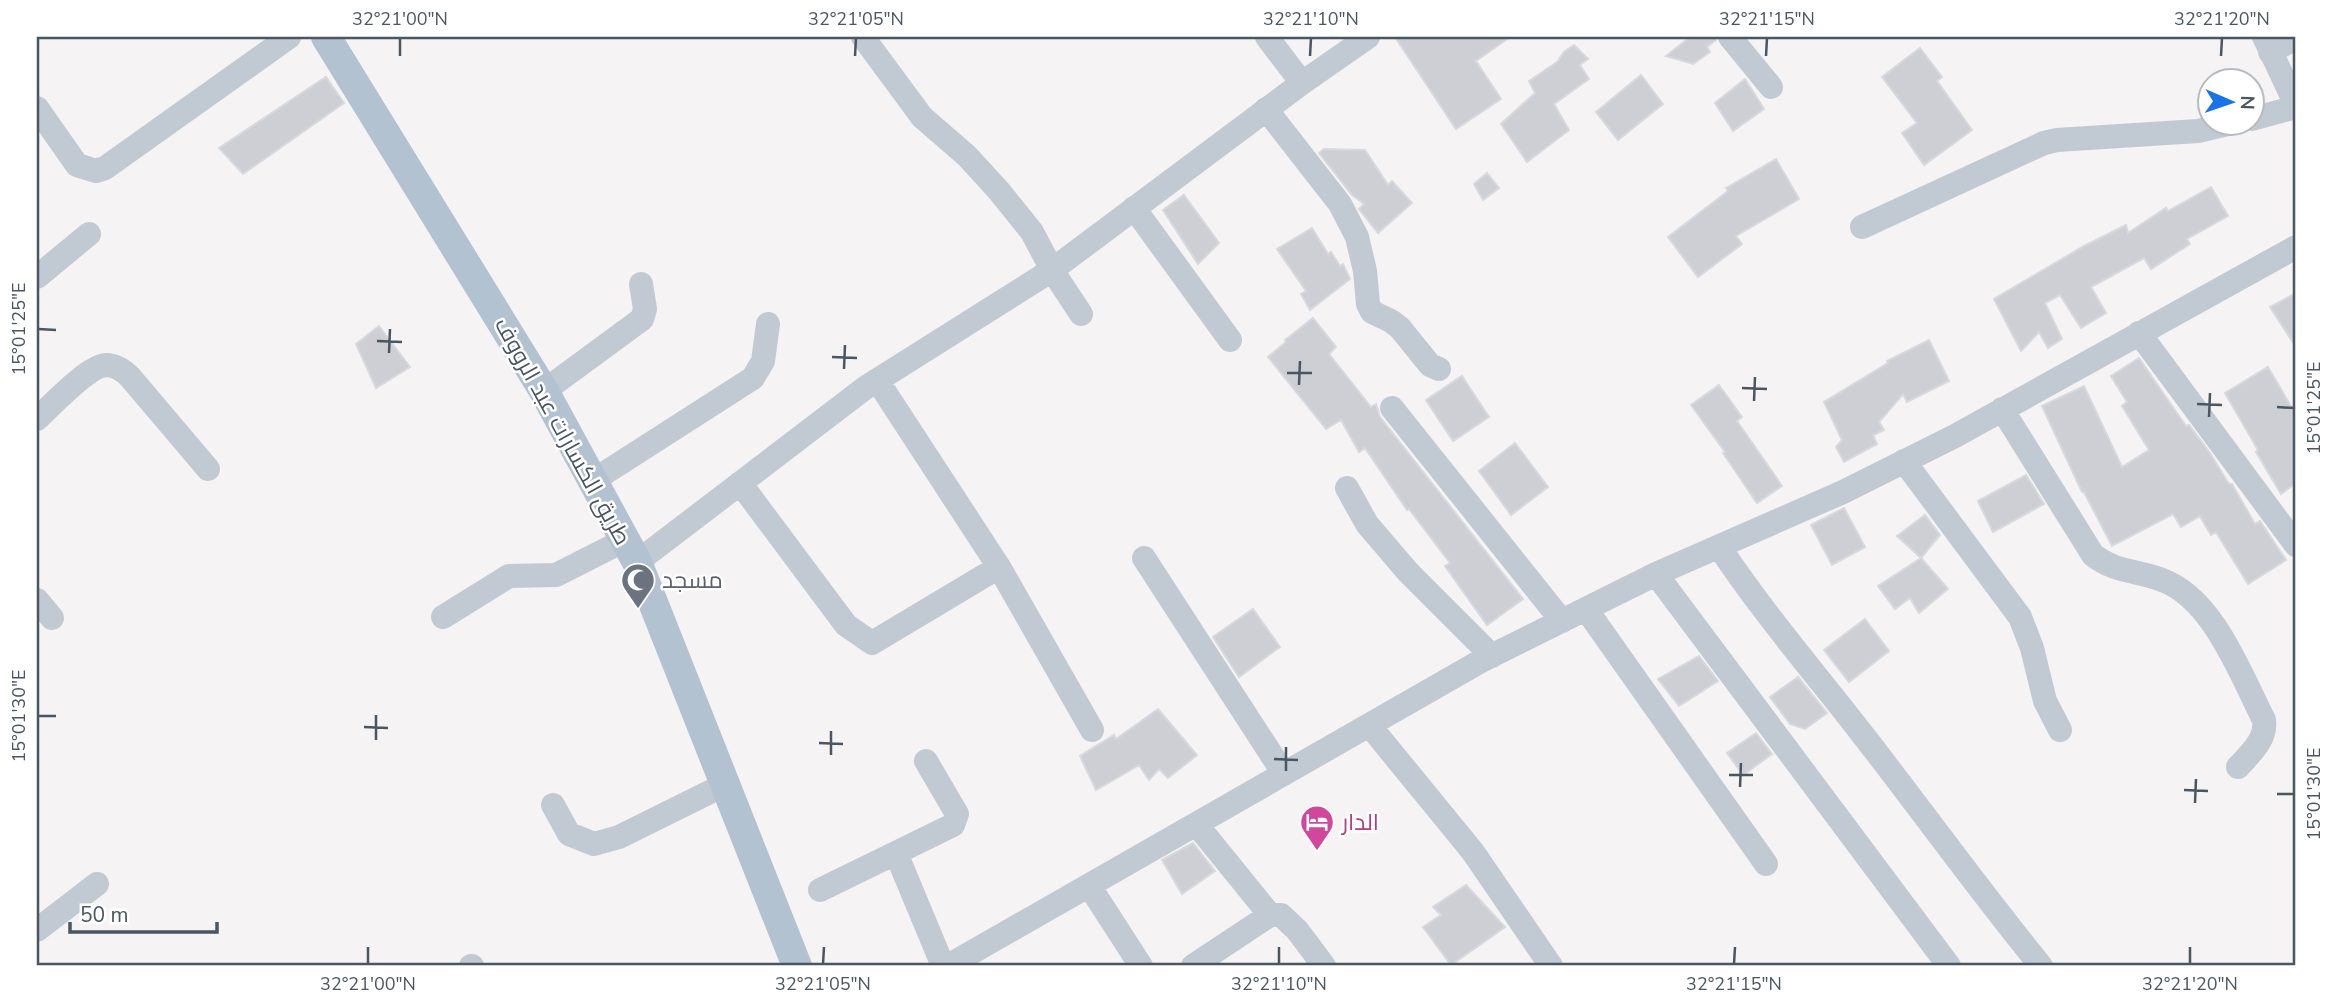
<svg xmlns="http://www.w3.org/2000/svg" width="2333" height="1003" font-family="'Nunito Sans',Cairo,sans-serif">
<style>
.building{fill:#cdcfd5;stroke:#d7d9de;stroke-width:2}
.lines{fill:none;stroke-linecap:round;stroke-linejoin:round}
.minor{stroke:#c1cad2;stroke-width:24}
.major{stroke:#b3c2d1;stroke-width:30}
.ticks{fill:none;stroke:#4a5661;stroke-width:2.5}
.labels{text-anchor:middle;stroke-width:5;stroke-linejoin:round;paint-order:stroke}
.street-label{font-size:23px;fill:#4a5661;stroke:#fff}
.worship-label{font-size:23px;fill:#5b616d;stroke:#fff;text-anchor:start}
.hotel-label{font-size:23px;fill:#b23c85;stroke:#fff;text-anchor:start}
.neatline{fill:none;stroke:#4a5661;stroke-width:2.5}
.ticks-label{font-size:18px;text-anchor:middle;fill:#4a5661}
</style>
<rect width="100%" height="100%" fill="#f5f3f3"/>
<path class="building" d="M 1395,37 L 1510,37 L 1476,61 L 1501,99 L 1456,129 Z
M 1690,37 L 1715,37 L 1716,40 L 1707,47 L 1710,52 L 1693,64 L 1666,56 Z
M 1574,45 L 1588,59 L 1580,65 L 1589,79 L 1554,104 L 1569,130 L 1527,162 L 1501,124 L 1535,93 L 1529,81 L 1557,62 L 1564,52 Z
M 1920,48 L 1942,77 L 1937,81 L 1972,130 L 1924,165 L 1902,133 L 1917,123 L 1882,77 Z
M 1641,75 L 1663,104 L 1618,140 L 1596,112 Z
M 326,77 L 344,103 L 243,174 L 219,148 Z
M 1745,79 L 1764,109 L 1733,131 L 1715,103 Z
M 1324,149 L 1365,150 L 1388,185 L 1392,181 L 1412,203 L 1378,233 L 1359,209 L 1364,204 L 1352,195 L 1319,153 Z
M 1776,159 L 1799,199 L 1736,236 L 1742,244 L 1698,277 L 1668,237 L 1728,191 L 1726,188 Z
M 1487,173 L 1499,188 L 1483,200 L 1474,184 Z
M 2211,187 L 2228,216 L 2187,239 L 2190,244 L 2151,269 L 2144,258 L 2091,287 L 2106,313 L 2081,328 L 2060,295 L 2045,303 L 2062,339 L 2048,348 L 2039,332 L 2021,351 L 1994,299 L 2084,246 L 2126,225 L 2128,233 L 2166,208 L 2168,211 Z
M 1184,195 L 1219,243 L 1198,264 L 1163,210 Z
M 1312,228 L 1328,254 L 1331,252 L 1340,266 L 1343,264 L 1350,279 L 1310,310 L 1301,294 L 1306,291 L 1277,249 Z
M 2296,293 L 2296,347 L 2270,307 Z
M 1313,318 L 1336,347 L 1329,354 L 1371,407 L 1376,404 L 1380,417 L 1523,599 L 1487,625 L 1445,566 L 1450,563 L 1409,509 L 1407,510 L 1365,448 L 1359,452 L 1341,420 L 1326,429 L 1268,357 L 1286,342 L 1285,340 Z
M 379,326 L 410,367 L 376,388 L 356,344 Z
M 1929,340 L 1949,381 L 1907,402 L 1903,394 L 1879,422 L 1884,430 L 1873,435 L 1877,444 L 1844,462 L 1836,447 L 1842,440 L 1824,402 L 1888,363 L 1887,361 Z
M 2139,358 L 2186,426 L 2189,425 L 2210,453 L 2229,484 L 2232,484 L 2255,524 L 2260,521 L 2286,560 L 2248,584 L 2216,532 L 2211,535 L 2200,516 L 2181,527 L 2173,514 L 2112,546 L 2084,492 L 2082,492 L 2042,406 L 2084,386 L 2122,467 L 2149,450 L 2122,406 L 2127,402 L 2111,376 Z
M 2268,367 L 2296,415 L 2296,483 L 2281,494 L 2256,452 L 2258,450 L 2225,393 Z
M 1462,376 L 1489,417 L 1453,441 L 1426,400 Z
M 1719,385 L 1742,417 L 1737,421 L 1782,486 L 1757,503 L 1723,453 L 1725,452 L 1691,405 Z
M 1515,443 L 1548,487 L 1511,515 L 1479,471 Z
M 2026,475 L 2044,504 L 1993,532 L 1978,501 Z
M 1844,508 L 1865,547 L 1832,565 L 1811,525 Z
M 1925,515 L 1940,535 L 1921,558 L 1897,536 Z
M 1921,558 L 1948,589 L 1919,613 L 1910,598 L 1895,609 L 1878,586 Z
M 1253,609 L 1280,647 L 1239,677 L 1213,637 Z
M 1865,619 L 1889,651 L 1849,682 L 1824,650 Z
M 1699,656 L 1718,681 L 1679,706 L 1658,679 Z
M 1798,677 L 1827,713 L 1805,729 L 1790,724 L 1770,697 Z
M 1158,709 L 1197,755 L 1168,778 L 1159,769 L 1149,780 L 1139,765 L 1096,790 L 1080,756 L 1114,735 L 1116,739 Z
M 1756,733 L 1772,754 L 1743,775 L 1727,753 Z
M 1193,843 L 1215,871 L 1182,894 L 1162,860 Z
M 1466,885 L 1505,927 L 1451,965 L 1423,927 L 1441,915 L 1433,907 Z"/>
<g class="lines">
<path class="minor" d="M 863,37 L 922,117 L 967,156 L 999,191 L 1032,232 L 1052,270 L 1081,314
M 1267,37 L 1302,83
M 1730,37 L 1771,87
M 2264,37 L 2296,105
M 2270,52 L 2296,38
M 37,108 L 77,165 L 96,171 L 105,168 L 289,37
M 1266,109 L 1340,204 L 1357,237 L 1365,271 L 1368,304 L 1372,312 L 1391,321 L 1400,328 L 1430,365 L 1439,369
M 2252,119 L 2296,107
M 1134,208 L 1230,340
M 1862,227 L 2044,143 L 2057,140 L 2198,131 L 2236,122
M 37,277 L 89,234
M 2139,333 L 2296,545
M 877,380 L 999,567 L 1092,730
M 544,391 L 642,319 L 645,309 L 641,284
M 1392,408 L 1562,621
M 2002,409 L 2093,555 C 2116,573 2137,570 2162,580 C 2213,598 2241,675 2264,720 C 2267,739 2250,754 2238,767
M 37,419 C 51,406 88,366 106,365 C 115,365 124,371 130,377 L 208,469
M 1904,461 L 2020,617 L 2032,648 L 2045,701 L 2060,730
M 594,480 L 753,378 L 763,361 L 768,324
M 740,483 L 846,625 L 872,643 L 999,567
M 1347,488 L 1367,524 L 1408,572 L 1492,656
M 1720,548 C 1762,611 1809,666 1856,726 C 1918,805 1977,888 2041,966
M 1144,558 L 1284,774
M 637,562 L 865,388 L 1052,270 L 1302,83 L 1368,37
M 1656,574 L 1949,966
M 37,600 L 52,618
M 1586,609 L 1766,864
M 443,617 L 509,576 L 556,575 L 625,540
M 1370,726 L 1473,852 L 1551,966
M 553,805 L 569,834 L 594,844 L 619,837 L 726,784
M 1197,825 L 1270,915
M 896,853 L 943,966
M 1090,887 L 1141,966
M 820,890 L 953,825 L 957,814 L 926,761
M 37,930 L 97,884
M 471,966 L 472,966
M 948,966 L 1481,661 L 1656,574 L 1843,492 L 1955,436 L 2296,247
M 1193,966 L 1270,915 L 1281,915 L 1297,930 L 1324,966"/>
<path class="major" d="M 326,37 L 544,391 L 637,562 L 797,966"/>
</g>
<path class="ticks" d="M 400,56 L 400,38M 855,56 L 856,38M 1310,56 L 1311,38M 1766,56 L 1767,38M 2221,56 L 2222,38M 38,329 L 56,330M 377,341 L 402,342M 389,353 L 390,329M 832,357 L 857,358M 844,369 L 845,345M 1287,373 L 1312,373M 1299,385 L 1300,361M 1742,388 L 1767,389M 1754,401 L 1755,377M 2197,404 L 2222,405M 2277,407 L 2294,408M 2209,417 L 2210,393M 38,716 L 56,716M 364,727 L 388,728M 376,740 L 376,715M 819,743 L 843,744M 831,755 L 831,731M 1274,759 L 1298,760M 1286,771 L 1286,747M 1729,775 L 1753,775M 1740,787 L 1741,763M 2184,790 L 2208,791M 2277,794 L 2294,794M 2195,803 L 2196,779M 368,964 L 368,947M 823,964 L 824,947M 1279,964 L 1279,947M 1734,964 L 1735,947M 2190,964 L 2190,947"/>
<defs>
<g id="mosque-pin" transform="scale(1.75)"><path d="M0 17L-7.5 6A9.5 9.5 0 1 1 7.5 6Z" fill="#6b7280" stroke="#fff"/><path d="M3.5-4.9A6 6 0 1 0 3.5 4.9A5 5 0 1 1 3.5-4.9Z" fill="#fff"/></g>
<g id="hotel-pin" transform="scale(1.75)"><path d="M0 17L-7.5 6A9.5 9.5 0 1 1 7.5 6Z" fill="#d1479c" stroke="#fff"/><path d="M-6-4.5h1.5V1H6V5H4.5V3h-9V5H-6ZM-4 0a1.8 1.8 0 1 1 3.6 0ZM.5 0V-2.5h3Q6-2.5 6 0Z" fill="#fff"/></g>
</defs>
<g fill-rule="evenodd">
<use href="#mosque-pin" x="638" y="580"/>
<use href="#hotel-pin" x="1317" y="822"/>
</g>
<g class="labels">
<g class="street-label">
<text transform="translate(563 431) rotate(61)" y="8">طريق الكسارات عبد الرووف</text>
</g>
<g class="worship-label">
<text x="662" y="588">مسجد</text>
</g>
<g class="hotel-label">
<text x="1342" y="830">الدار</text>
</g>
</g>
<rect width="2333" height="1003" fill="none" stroke="#ffffff" stroke-width="77"/>
<g transform="translate(2231 102) rotate(92)"><circle r="33" fill="#ffffff" stroke="#b7bbc0" stroke-width="2"/>
<path d="M0-5L12 26L0 18L-12 26Z" fill="#1a73e8"/>
<text y="-10" font-size="19" font-weight="bold" text-anchor="middle" fill="#4a5661">N</text>
</g>
<path d="M70 922v10h147v-10" fill="none" stroke="#4a5661" stroke-width="3.5"/>
<text x="80" y="922" font-size="21" fill="#4a5661" stroke="#ffffff" stroke-width="5" paint-order="stroke">50 m</text>
<rect x="38" y="38" width="2256" height="926" class="neatline"/>
<g class="ticks-label">
<text x="400" y="25">32°21'00"N</text>
<text x="856" y="25">32°21'05"N</text>
<text x="1311" y="25">32°21'10"N</text>
<text x="1767" y="25">32°21'15"N</text>
<text x="2222" y="25">32°21'20"N</text>
<text transform="translate(19 329) rotate(-90)" y="6">15°01'25"E</text>
<text transform="translate(2314 408) rotate(-90)" y="6">15°01'25"E</text>
<text transform="translate(19 716) rotate(-90)" y="6">15°01'30"E</text>
<text transform="translate(2314 794) rotate(-90)" y="6">15°01'30"E</text>
<text x="368" y="990">32°21'00"N</text>
<text x="823" y="990">32°21'05"N</text>
<text x="1279" y="990">32°21'10"N</text>
<text x="1734" y="990">32°21'15"N</text>
<text x="2190" y="990">32°21'20"N</text>
</g>
</svg>
